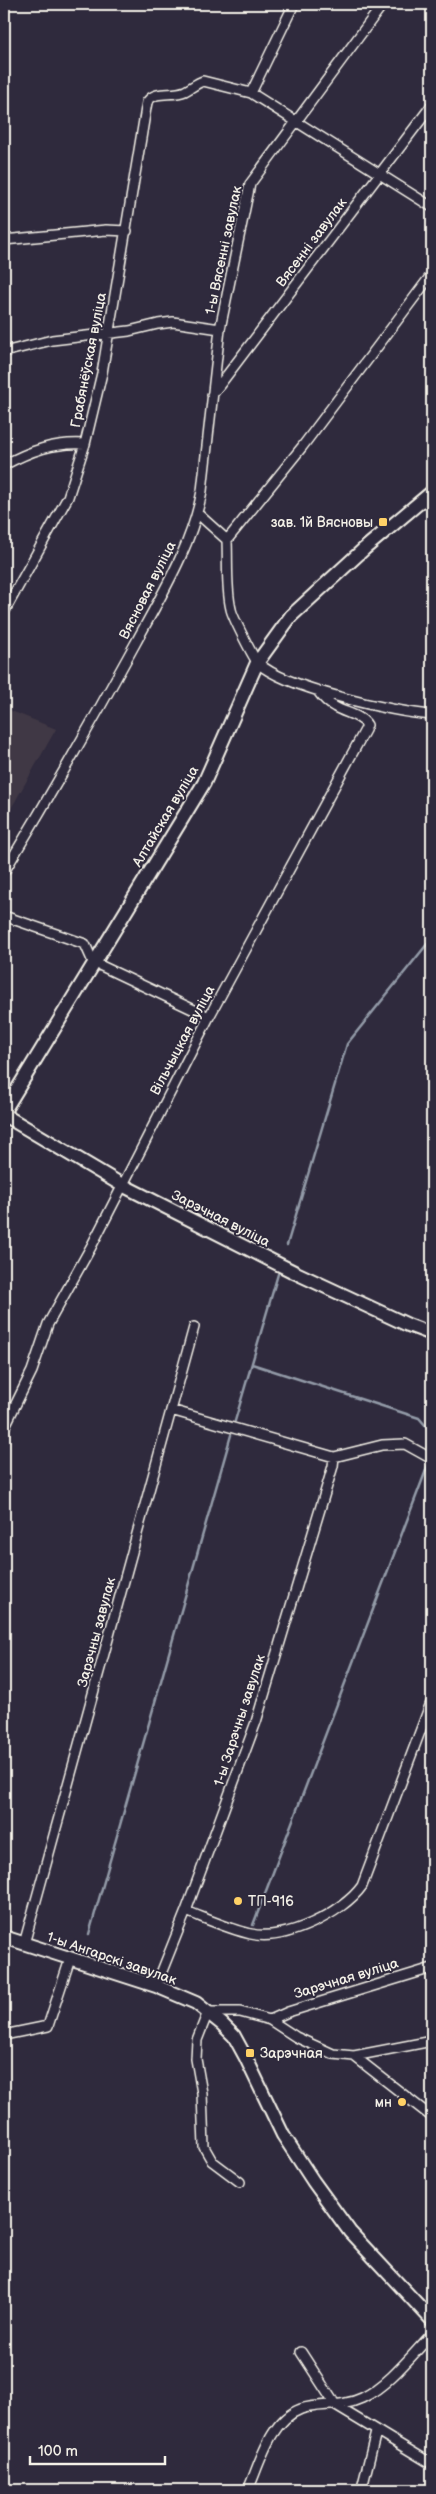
<svg xmlns="http://www.w3.org/2000/svg" width="436" height="2494" font-family="'Balsamiq Sans',sans-serif">
<style>
.built{fill:#403844}
.lines{fill:none;stroke-linecap:round;stroke-linejoin:round}
.stream{stroke:#939ba8;stroke-width:2.5}
.street-casing{stroke:#f4f1e8;stroke-width:12}
.secondary-casing{stroke:#f4f1e8;stroke-width:16}
.street{stroke:#2f2a3d;stroke-width:9}
.secondary{stroke:#2f2a3d;stroke-width:12}
.poi-dot{fill:#ffd166;stroke:#2f2a3d;stroke-width:2}
.labels{text-anchor:middle;stroke-width:4;stroke-linejoin:round;paint-order:stroke}
.street-label{font-size:14px;fill:#f4f1e8;stroke:#2f2a3d}
.poi-label{font-size:14px;fill:#f4f1e8;stroke:#2f2a3d;text-anchor:end}
</style>
<rect width="100%" height="100%" fill="#2f2a3d"/>
<filter id="ink" filterUnits="userSpaceOnUse"><feTurbulence type="fractalNoise" baseFrequency=".02" numOctaves="2"/><feDisplacementMap in="SourceGraphic" scale="10" xChannelSelector="R" yChannelSelector="G"/><feConvolveMatrix kernelMatrix="1 2 1 2 8 2 1 2 1" color-interpolation-filters="sRGB"/></filter>
<g filter="url(#ink)">
<path class="built" d="M 4,708 L 56,729 L 4,821 Z"/>
<g class="lines">
<path class="stream" d="M 287,1245 L 347,1044 L 432,938
M 252,1364 L 419,1418 L 432,1433
M 235,1421 L 278,1274
M 253,1925 L 428,1465
M 89,1934 L 231,1435"/>
<g class="street-casing">
<path id="street" d="M 251,93 L 294,4
M 4,240 L 106,230 L 127,231
M 4,352 L 52,340 L 129,331 L 158,324 L 173,322 L 220,329
M 212,395 L 432,105
M 4,465 C 30,451 54,442 85,444
M 198,514 L 227,540 L 302,447 L 432,274
M 227,540 C 228,561 226,589 231,609 C 232,616 254,659 258,663 C 285,688 394,712 432,715
M 4,612 L 68,497 L 85,444 L 102,373 L 147,102 C 156,89 172,97 185,91 C 191,88 197,83 203,81 L 251,93 L 432,207
M 4,872 C 50,796 93,721 135,644 C 162,594 192,546 202,491 L 220,329 L 250,184 L 383,4
M 4,916 L 85,944 L 93,962 L 209,1017
M 171,1410 L 334,1457 L 382,1445 L 405,1444 L 432,1459
M 4,1428 L 32,1371 L 48,1324 L 91,1247 L 209,1017 L 365,730 L 367,725 C 361,715 345,713 335,707 C 327,703 322,697 317,690
M 186,1911 C 207,1919 229,1929 251,1934 C 284,1942 343,1913 362,1886 L 432,1700
M 24,1944 L 194,1327
M 156,1986 L 186,1911 L 256,1722 L 333,1466 L 334,1457
M 270,2020 L 288,2012 L 432,1968
M 4,2035 L 48,2026 L 70,1959
M 354,2056 L 432,2041
M 240,2182 L 212,2161 L 204,2147 L 202,2093 L 196,2059 L 197,2040 L 208,2012 L 240,2012 L 270,2020 L 296,2037 L 333,2054 L 354,2056 L 432,2117
M 301,2352 L 336,2406 L 432,2464
M 363,2484 L 376,2432
M 248,2490 C 260,2463 270,2420 301,2409 C 320,2403 341,2408 362,2398 C 388,2386 412,2355 432,2334"/>
</g>
<g class="secondary-casing">
<path id="secondary" d="M 4,1111 L 204,783 L 257,663 L 291,616 L 364,549 L 432,492
M 4,1115 L 122,1185 L 296,1273 L 408,1325 L 432,1334
M 4,1937 L 156,1986 L 196,2003 L 222,2024 L 234,2036 L 246,2058 L 283,2135 L 313,2181 L 350,2232 L 432,2320"/>
</g>
<use href="#street" class="street"/>
<use href="#secondary" class="secondary"/>
</g>
</g>
<g class="poi-dot">
<rect x="378" y="517" width="10" height="10" rx="2.5"/>
<circle cx="238" cy="1901" r="5"/>
<rect x="245" y="2048" width="10" height="10" rx="2.5"/>
<circle cx="402" cy="2102" r="5"/>
</g>
<g class="labels">
<g class="street-label">
<text transform="translate(311 242) rotate(-53)" y="5">Вясенні завулак</text>
<text transform="translate(223 250) rotate(-78)" y="5">1-ы Вясенні завулак</text>
<text transform="translate(88 360) rotate(-79)" y="5">Грабянёўская вуліца</text>
<text transform="translate(147 590) rotate(-63)" y="5">Вясновая вуліца</text>
<text transform="translate(165 816) rotate(-59)" y="5">Алтайская вуліца</text>
<text transform="translate(182 1040) rotate(-62)" y="5">Вільчыцкая вуліца</text>
<text transform="translate(221 1218) rotate(27)" y="5">Зарэчная вуліца</text>
<text transform="translate(96 1632) rotate(-75)" y="5">Зарэчны завулак</text>
<text transform="translate(239 1720) rotate(-72)" y="5">1-ы Зарэчны завулак</text>
<text transform="translate(112 1958) rotate(19)" y="5">1-ы Ангарскі завулак</text>
<text transform="translate(346 1978) rotate(-17)" y="5">Зарэчная вуліца</text>
</g>
<g class="poi-label">
<text x="373" y="527">зав. 1й Вясновы</text>
<text x="248" y="1906" text-anchor="start">ТП-916</text>
<text x="260" y="2058" text-anchor="start">Зарэчная</text>
<text x="392" y="2107">мн</text>
</g>
</g>
<rect width="436" height="2494" fill="none" stroke="#2f2a3d" stroke-width="20"/>
<rect x="10" y="10" width="416" height="2474" fill="none" stroke="#f4f1e8" stroke-width="2" filter="url(#ink)"/>
<path d="M30 2456v8h135v-8" fill="none" stroke="#f4f1e8" stroke-width="2.5"/>
<text x="38" y="2456" font-size="15" fill="#f4f1e8" stroke="#2f2a3d" stroke-width="4" paint-order="stroke">100 m</text>
</svg>
